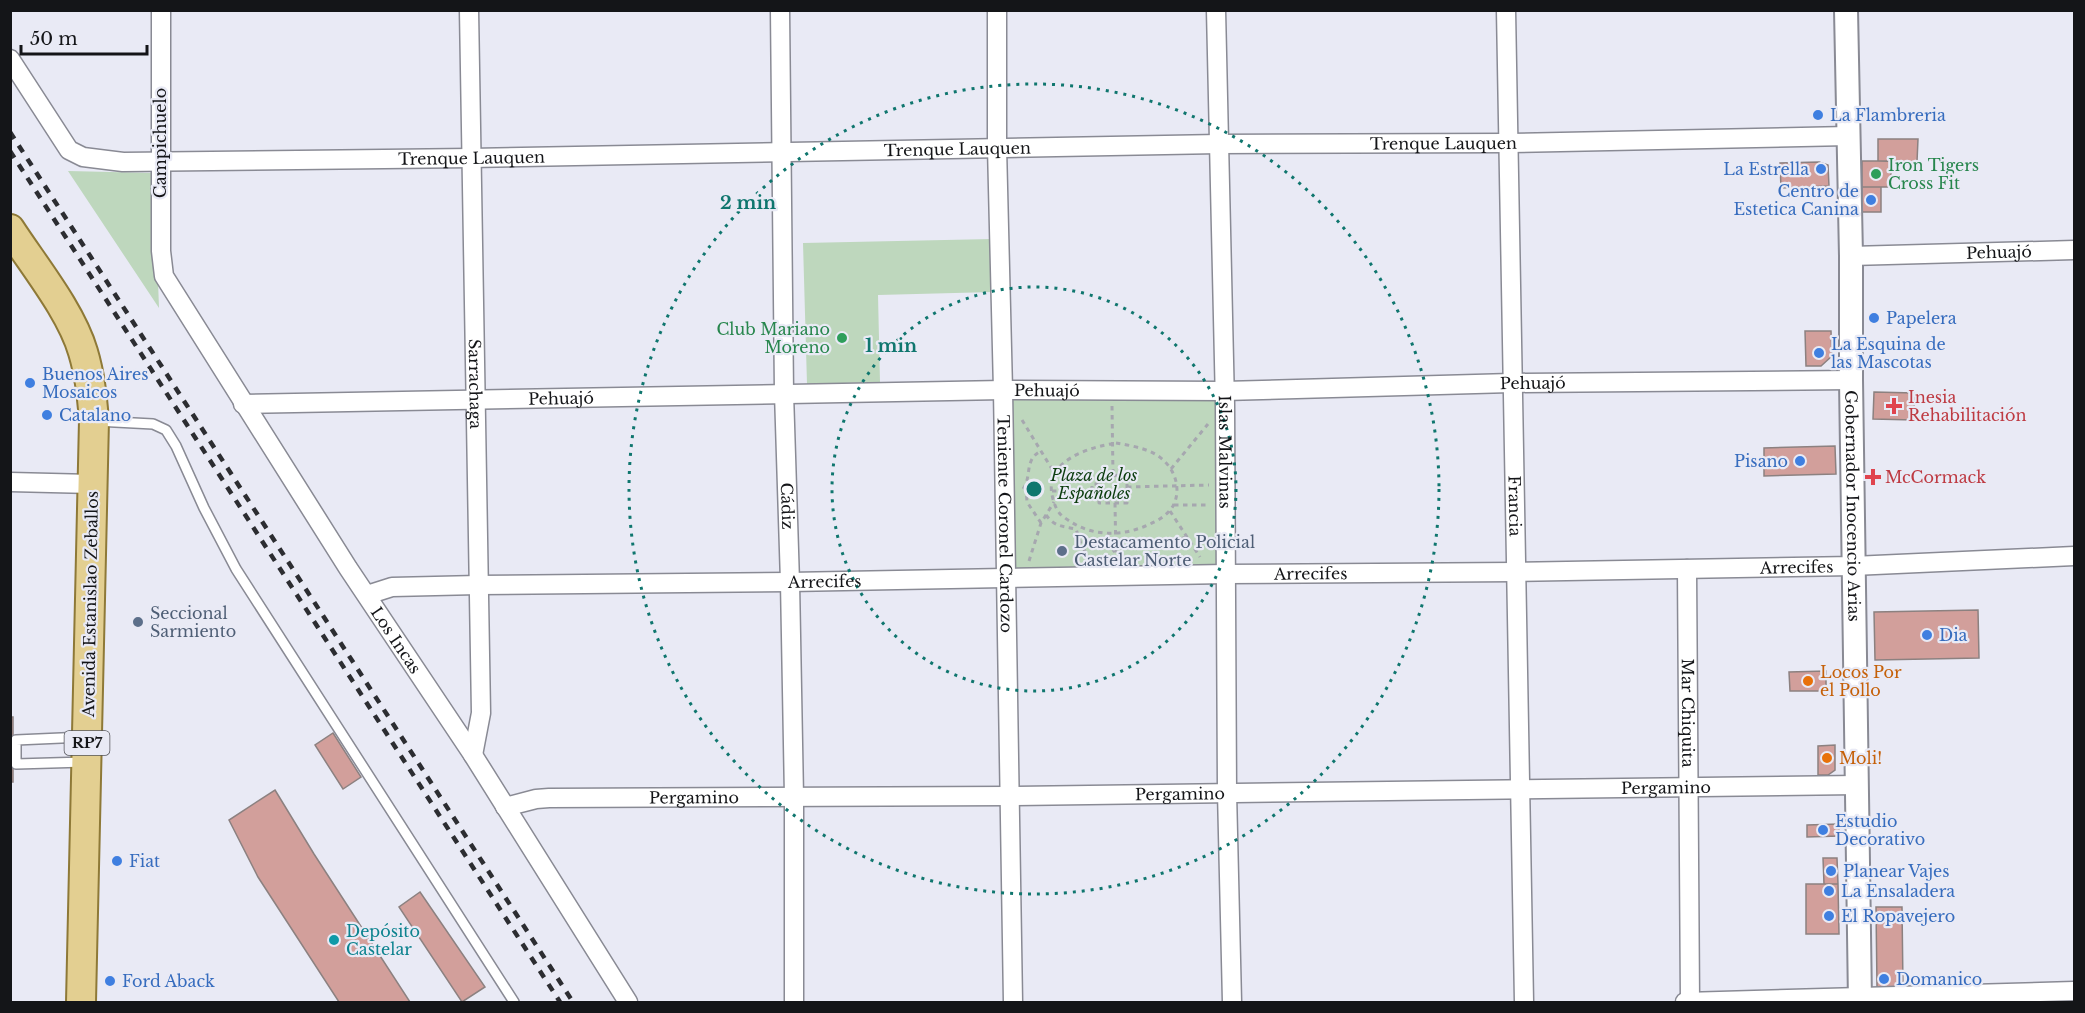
<svg xmlns="http://www.w3.org/2000/svg" width="2085" height="1013" font-family="'Libre Baskerville',serif">
<style>
.green{fill:#bed7bd}
.building{fill:#d29f9b;stroke:#8c8180;stroke-width:1.5}
.lines{fill:none;stroke-linecap:round;stroke-linejoin:round}
.service-casing{stroke:#898a94;stroke-width:12}
.minor-casing{stroke:#898a94;stroke-width:21}
.tertiary-casing{stroke:#898a94;stroke-width:26}
.primary-casing{stroke:#8e7937;stroke-width:32}
.path{stroke:#a6a7af;stroke-width:3;stroke-dasharray:4.5 4.5;stroke-linecap:butt}
.service{stroke:#fff;stroke-width:9}
.minor{stroke:#fff;stroke-width:18}
.tertiary{stroke:#fff;stroke-width:22}
.primary{stroke:#e3cf91;stroke-width:28}
.rail{stroke:#2c2d31;stroke-width:4.5;stroke-dasharray:8 8;stroke-linecap:butt}
.ring{fill:none;stroke:#0f766e;stroke-width:3;stroke-dasharray:3 6}
.shop-dot{fill:#3f7fe0;stroke:#e9eaf5;stroke-width:2}
.leisure-dot{fill:#2e9e5b;stroke:#e9eaf5;stroke-width:2}
.health-dot{fill:#e0444e;stroke:#e9eaf5;stroke-width:2}
.service-dot{fill:#5c6f8a;stroke:#e9eaf5;stroke-width:2}
.food-dot{fill:#e8710a;stroke:#e9eaf5;stroke-width:2}
.culture-dot{fill:#0f9aa8;stroke:#e9eaf5;stroke-width:2}
.labels{text-anchor:middle;stroke-width:4.5;stroke-linejoin:round;paint-order:stroke}
.shield{fill:#e9eaf5;stroke:#54555a;stroke-width:1.5}
.shield-label{font-size:15px;font-weight:bold;fill:#141518}
.shop-label{font-size:16px;fill:#366cbe;stroke:#e9eaf5;text-anchor:start}
.street-label{font-size:16px;fill:#141518;stroke:#e9eaf5}
.leisure-label{font-size:16px;fill:#27864d;stroke:#e9eaf5;text-anchor:start}
.health-label{font-size:16px;fill:#be3a42;stroke:#e9eaf5;text-anchor:start}
.park-label{font-size:16px;font-style:italic;fill:#0b3c0d;stroke:#e9eaf5}
.service-label{font-size:16px;fill:#4e5e75;stroke:#e9eaf5;text-anchor:start}
.food-label{font-size:16px;fill:#c56008;stroke:#e9eaf5;text-anchor:start}
.culture-label{font-size:16px;fill:#0d838f;stroke:#e9eaf5;text-anchor:start}
.centre{fill:#0f766e;stroke:#e9eaf5;stroke-width:3}
.ring-label{font-size:18px;text-anchor:middle;font-weight:bold;fill:#0f766e;stroke:#e9eaf5;stroke-width:4.5;stroke-linejoin:round;paint-order:stroke}
</style>
<rect width="100%" height="100%" fill="#e9eaf5"/>
<path class="green" d="M 68,171 L 154,173 L 159,308 Z
M 992,239 L 993,292 L 878,295 L 880,382 L 807,384 L 803,243 Z
M 1009,400 L 1215,401 L 1217,564 L 1012,570 Z"/>
<path class="building" d="M 1878,139 L 1918,139 L 1917,162 L 1878,161 Z
M 1862,161 L 1891,161 L 1891,187 L 1862,187 Z
M 1819,162 L 1828,165 L 1829,186 L 1781,188 L 1780,163 Z
M 1862,187 L 1881,187 L 1881,212 L 1862,212 Z
M 1805,331 L 1831,331 L 1832,356 L 1821,366 L 1806,366 Z
M 1874,392 L 1914,393 L 1914,420 L 1873,419 Z
M 1835,446 L 1836,474 L 1764,476 L 1764,448 Z
M 1978,610 L 1979,658 L 1875,660 L 1874,612 Z
M 1826,671 L 1826,691 L 1790,691 L 1789,672 Z
M 10,717 L 13,717 L 13,782 L 10,782 Z
M 333,733 L 361,777 L 343,789 L 315,745 Z
M 1835,745 L 1835,770 L 1828,775 L 1818,775 L 1818,746 Z
M 275,790 L 314,854 L 410,1002 L 339,1002 L 258,877 L 229,820 Z
M 1839,824 L 1839,836 L 1807,837 L 1807,825 Z
M 1823,858 L 1837,858 L 1838,884 L 1824,884 Z
M 1806,884 L 1838,884 L 1839,934 L 1806,934 Z
M 420,892 L 485,987 L 462,1002 L 399,907 Z
M 1876,907 L 1902,907 L 1903,987 L 1877,987 Z"/>
<g class="lines">
<g class="service-casing">
<path id="service" d="M 96,421 L 153,424 L 166,430 L 176,446 L 204,508 L 236,569 L 514,1002
M 84,737 L 16,740 L 16,764 L 85,762"/>
</g>
<g class="minor-casing">
<g id="minor">
<path id="s1" d="M 161,10 L 161,251 L 164,276 L 348,568 L 473,755 L 628,1002"/>
<path id="s2" d="M 469,10 L 481,713 L 473,755"/>
<path id="s3" d="M 780,10 L 784,393 L 790,582 L 794,797 L 794,1002"/>
<path id="s4" d="M 997,10 L 997,147 L 1003,390 L 1013,1002"/>
<path id="s5" d="M 1216,10 L 1225,405 L 1227,792 L 1232,1002"/>
<path id="s6" d="M 1506,10 L 1524,1002"/>
<path id="s7" d="M 10,59 L 69,150 L 83,157 L 123,162 L 471,158 L 1219,144 L 1508,143 L 1848,136"/>
<path id="s8" d="M 1851,256 L 2074,250"/>
<path id="s9" d="M 243,404 L 1003,390 L 1224,391 L 1511,383 L 1851,380"/>
<path d="M 10,482 L 92,484"/>
<path id="s10" d="M 1687,569 L 1690,1002"/>
<path id="s11" d="M 367,595 L 392,587 L 478,585 L 790,582 L 1226,574 L 1516,572 L 1853,566 L 2074,556"/>
<path id="s12" d="M 505,807 L 536,799 L 549,798 L 1009,796 L 1857,785"/>
<path d="M 1685,1002 L 2074,991"/>
</g>
</g>
<g class="tertiary-casing">
<g id="tertiary">
<path id="s13" d="M 1846,10 L 1851,256 L 1851,380 L 1860,1002"/>
</g>
</g>
<g class="primary-casing">
<path id="primary" d="M 10,229 C 34,266 71,311 83,352 C 90,375 92,397 94,420 L 81,1002"/>
</g>
<path class="path" d="M 1112,406 L 1113,476
M 1022,420 L 1055,474
M 1116,443 C 1129,445 1144,448 1155,454 C 1173,464 1183,487 1173,506 C 1169,513 1160,520 1152,523 C 1124,537 1092,538 1065,518 C 1057,513 1054,504 1052,495 C 1045,460 1090,447 1116,443 Z
M 1171,469 L 1208,424
M 1127,475 L 1127,503 L 1099,503 L 1098,476 Z
M 1099,484 L 1092,484 L 1092,497 L 1099,497
M 1026,487 L 1027,502 L 1041,523
M 1127,487 L 1209,485
M 1023,489 C 1032,477 1024,459 1041,451
M 1052,491 L 1092,490
M 1115,503 L 1116,561
M 1174,505 L 1208,505
M 1170,511 L 1200,557
M 1046,515 C 1055,527 1062,526 1076,529 L 1081,544 L 1090,561
M 1107,559 C 1119,539 1133,551 1150,548 C 1163,546 1174,540 1187,537
M 1029,561 L 1041,523 L 1054,502"/>
<use href="#service" class="service"/>
<use href="#minor" class="minor"/>
<use href="#tertiary" class="tertiary"/>
<use href="#primary" class="primary"/>
<path class="rail" d="M 10,132 L 573,1002
M 10,151 L 560,1002"/>
</g>
<g class="ring">
<circle cx="1034" cy="489" r="202"/>
<circle cx="1034" cy="489" r="405"/>
</g>
<g class="shop-dot">
<circle cx="1818" cy="115" r="6"/>
<circle cx="1821" cy="169" r="6"/>
<circle cx="1871" cy="200" r="6"/>
<circle cx="1874" cy="318" r="6"/>
<circle cx="1819" cy="353" r="6"/>
<circle cx="30" cy="383" r="6"/>
<circle cx="47" cy="415" r="6"/>
<circle cx="1800" cy="461" r="6"/>
<circle cx="1927" cy="635" r="6"/>
<circle cx="1823" cy="830" r="6"/>
<circle cx="117" cy="861" r="6"/>
<circle cx="1831" cy="871" r="6"/>
<circle cx="1829" cy="891" r="6"/>
<circle cx="1829" cy="916" r="6"/>
<circle cx="1884" cy="979" r="6"/>
<circle cx="110" cy="981" r="6"/>
</g>
<g class="leisure-dot">
<circle cx="1876" cy="174" r="6"/>
<circle cx="842" cy="338" r="6"/>
</g>
<g class="health-dot">
<path d="M1891 397h6v6h6v6h-6v6h-6v-6h-6v-6h6z"/>
<path d="M1870 468h6v6h6v6h-6v6h-6v-6h-6v-6h6z"/>
</g>
<g class="service-dot">
<circle cx="1062" cy="551" r="6"/>
<circle cx="138" cy="622" r="6"/>
</g>
<g class="food-dot">
<circle cx="1808" cy="681" r="6"/>
<circle cx="1827" cy="758" r="6"/>
</g>
<circle class="culture-dot" cx="334" cy="940" r="6"/>
<g class="labels">
<rect class="shield" x="64.5" y="731" width="45" height="24" rx="4.5"/>
<g class="shield-label">
<text x="87" y="748">RP7</text>
</g>
<g class="shop-label">
<text x="1830" y="121">La Flambreria</text>
<text x="1809" y="175" text-anchor="end">La Estrella</text>
<text x="1859" y="197" text-anchor="end">Centro de<tspan x="1859" dy="18">Estetica Canina</tspan></text>
<text x="1886" y="324">Papelera</text>
<text x="1831" y="350">La Esquina de<tspan x="1831" dy="18">las Mascotas</tspan></text>
<text x="42" y="380">Buenos Aires<tspan x="42" dy="18">Mosaicos</tspan></text>
<text x="59" y="421">Catalano</text>
<text x="1788" y="467" text-anchor="end">Pisano</text>
<text x="1939" y="641">Dia</text>
<text x="1835" y="827">Estudio<tspan x="1835" dy="18">Decorativo</tspan></text>
<text x="129" y="867">Fiat</text>
<text x="1843" y="877">Planear Vajes</text>
<text x="1841" y="897">La Ensaladera</text>
<text x="1841" y="922">El Ropavejero</text>
<text x="1896" y="985">Domanico</text>
<text x="122" y="987">Ford Aback</text>
</g>
<g class="street-label">
<text transform="translate(160 143) rotate(-90)" y="6">Campichuelo</text>
<text dy="6" stroke="none"><textPath href="#s7" startOffset="1485">Trenque Lauquen</textPath></text>
<text dy="6" stroke="none"><textPath href="#s7" startOffset="999">Trenque Lauquen</textPath></text>
<text dy="6" stroke="none"><textPath href="#s7" startOffset="513">Trenque Lauquen</textPath></text>
<text dy="6" stroke="none"><textPath href="#s8" startOffset="148">Pehuajó</textPath></text>
<text dy="6" stroke="none"><textPath href="#s2" startOffset="374">Sarrachaga</textPath></text>
<text dy="6" stroke="none"><textPath href="#s9" startOffset="1290">Pehuajó</textPath></text>
<text dy="6" stroke="none"><textPath href="#s9" startOffset="804">Pehuajó</textPath></text>
<text dy="6" stroke="none"><textPath href="#s9" startOffset="318">Pehuajó</textPath></text>
<text dy="6" stroke="none"><textPath href="#s5" startOffset="442">Islas Malvinas</textPath></text>
<text dy="6" stroke="none"><textPath href="#s3" startOffset="496">Cádiz</textPath></text>
<text dy="6" stroke="none"><textPath href="#s13" startOffset="496">Gobernador Inocencio Arias</textPath></text>
<text dy="6" stroke="none"><textPath href="#s6" startOffset="496">Francia</textPath></text>
<text dy="6" stroke="none"><textPath href="#s4" startOffset="514">Teniente Coronel Cardozo</textPath></text>
<text dy="6" stroke="none"><textPath href="#s11" startOffset="1431">Arrecifes</textPath></text>
<text dy="6" stroke="none"><textPath href="#s11" startOffset="945">Arrecifes</textPath></text>
<text dy="6" stroke="none"><textPath href="#s11" startOffset="459">Arrecifes</textPath></text>
<text transform="translate(90 604) rotate(-89)" y="6">Avenida Estanislao Zeballos</text>
<text dy="6" stroke="none"><textPath href="#s1" startOffset="698">Los Incas</textPath></text>
<text dy="6" stroke="none"><textPath href="#s10" startOffset="144">Mar Chiquita</textPath></text>
<text dy="6" stroke="none"><textPath href="#s12" startOffset="1162">Pergamino</textPath></text>
<text dy="6" stroke="none"><textPath href="#s12" startOffset="676">Pergamino</textPath></text>
<text dy="6" stroke="none"><textPath href="#s12" startOffset="190">Pergamino</textPath></text>
</g>
<g class="leisure-label">
<text x="1888" y="171">Iron Tigers<tspan x="1888" dy="18">Cross Fit</tspan></text>
<text x="830" y="335" text-anchor="end">Club Mariano<tspan x="830" dy="18">Moreno</tspan></text>
</g>
<g class="health-label">
<text x="1908" y="403">Inesia<tspan x="1908" dy="18">Rehabilitación</tspan></text>
<text x="1885" y="483">McCormack</text>
</g>
<g class="park-label">
<text x="1094" y="481">Plaza de los<tspan x="1094" dy="18">Españoles</tspan></text>
</g>
<g class="service-label">
<text x="1074" y="548">Destacamento Policial<tspan x="1074" dy="18">Castelar Norte</tspan></text>
<text x="150" y="619">Seccional<tspan x="150" dy="18">Sarmiento</tspan></text>
</g>
<g class="food-label">
<text x="1820" y="678">Locos Por<tspan x="1820" dy="18">el Pollo</tspan></text>
<text x="1839" y="764">Moli!</text>
</g>
<g class="culture-label">
<text x="346" y="937">Depósito<tspan x="346" dy="18">Castelar</tspan></text>
</g>
</g>
<circle cx="1034" cy="489" r="9" class="centre"/>
<g class="ring-label">
<text x="748" y="209">2 min</text>
<text x="891" y="352">1 min</text>
</g>
<rect width="2085" height="1013" fill="none" stroke="#141518" stroke-width="24"/>
<path d="M21 45v9h126v-9" fill="none" stroke="#141518" stroke-width="3"/>
<text x="30" y="45" font-size="18" fill="#141518" stroke="#e9eaf5" stroke-width="4.5" paint-order="stroke">50 m</text>
</svg>
